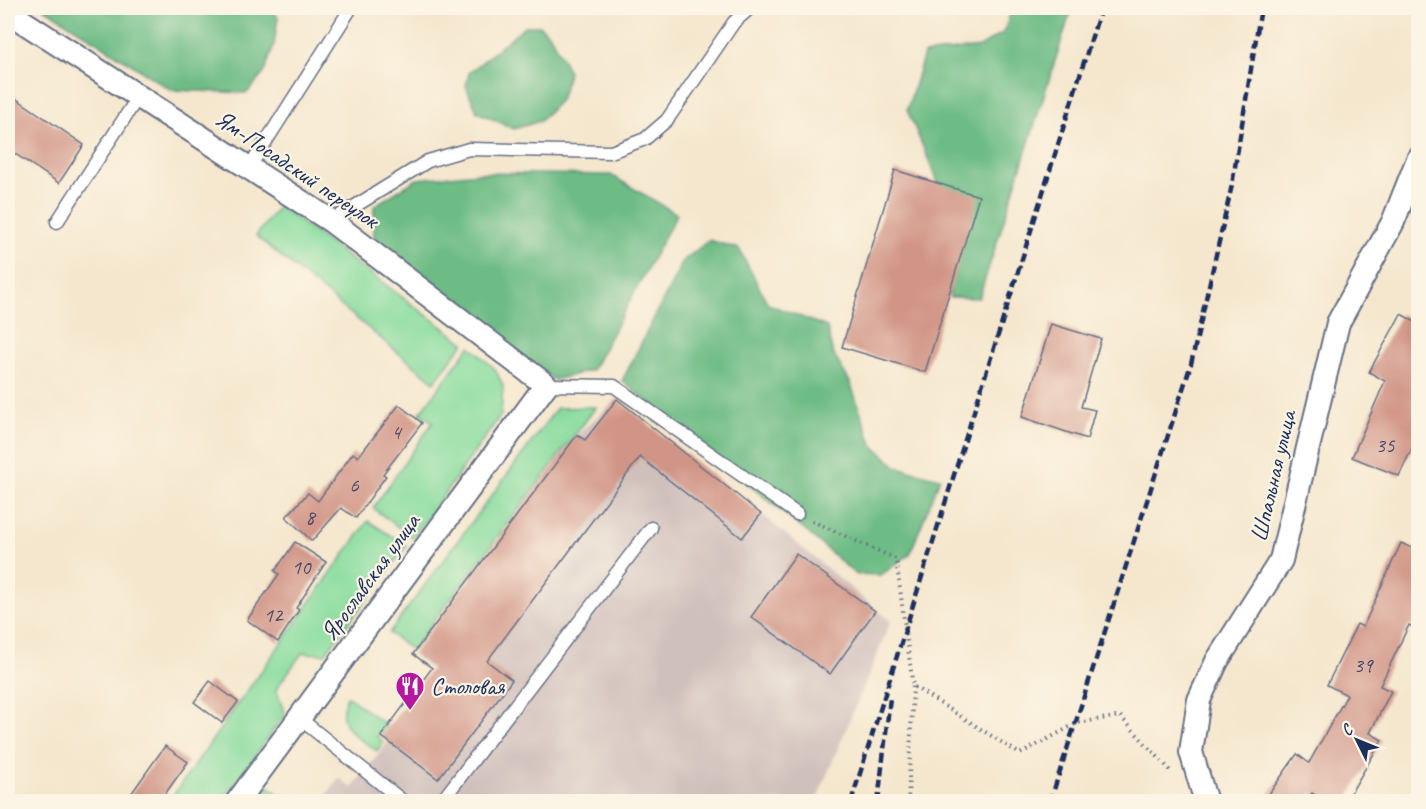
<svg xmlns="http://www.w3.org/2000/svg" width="1426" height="809" font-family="Caveat,sans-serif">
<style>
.industrial{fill:#d0c0bc}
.green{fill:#87dc9e;stroke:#51867e;stroke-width:1.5}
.forest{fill:#6dbc85;stroke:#447672;stroke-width:1.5}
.building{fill:#d19587}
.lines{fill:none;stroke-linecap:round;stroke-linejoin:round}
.service-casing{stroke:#676f85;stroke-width:15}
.minor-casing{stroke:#676f85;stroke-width:26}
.path{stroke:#676f85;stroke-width:4;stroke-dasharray:1.5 4.5;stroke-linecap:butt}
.service{stroke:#fff;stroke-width:12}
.minor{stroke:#fff;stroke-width:22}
.rail{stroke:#1b2f5e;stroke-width:4.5;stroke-dasharray:9 4.5;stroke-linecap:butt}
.labels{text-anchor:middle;stroke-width:4.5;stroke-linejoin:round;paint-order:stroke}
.number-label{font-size:21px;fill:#484868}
.street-label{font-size:24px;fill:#1b2f5e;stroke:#fcf5e5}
.poi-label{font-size:24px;fill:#1b2f5e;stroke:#fcf5e5;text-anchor:start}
</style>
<rect width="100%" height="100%" fill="#fcf5e5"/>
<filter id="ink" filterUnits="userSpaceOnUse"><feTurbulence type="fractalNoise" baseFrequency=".0167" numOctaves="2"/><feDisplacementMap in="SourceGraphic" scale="12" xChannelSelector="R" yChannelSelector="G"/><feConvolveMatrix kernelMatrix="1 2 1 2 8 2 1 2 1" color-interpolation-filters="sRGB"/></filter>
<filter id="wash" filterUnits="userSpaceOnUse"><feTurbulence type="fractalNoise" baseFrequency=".008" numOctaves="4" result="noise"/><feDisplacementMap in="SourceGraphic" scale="24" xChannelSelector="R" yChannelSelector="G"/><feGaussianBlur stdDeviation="1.35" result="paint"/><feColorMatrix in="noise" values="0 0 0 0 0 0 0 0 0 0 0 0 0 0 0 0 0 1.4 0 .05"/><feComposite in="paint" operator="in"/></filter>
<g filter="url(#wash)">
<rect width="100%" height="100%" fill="#f5e7ce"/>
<path class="industrial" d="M 617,399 L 761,514 L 891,621 L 816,801 L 321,802 L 339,778 L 352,788 L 388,742 L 431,669 L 413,654 L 577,435 Z"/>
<path class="green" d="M 279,206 L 464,343 L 434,382 L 256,236 Z
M 470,346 L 495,369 L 503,386 L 501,415 L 413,538 L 373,508 L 433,422 L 420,413 Z
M 596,407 L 412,650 L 389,633 L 557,408 Z
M 368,521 L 407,546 L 325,654 L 302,653 L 276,689 L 285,714 L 223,801 L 169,801 Z
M 347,696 L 386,725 L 377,737 L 383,742 L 377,751 C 355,735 333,727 347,696 Z
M 265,784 L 288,801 L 252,801 Z"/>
<path class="forest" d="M 44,8 L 271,8 L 278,17 L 274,45 L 264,73 L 247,93 L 171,90 Z
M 1012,8 L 1072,8 L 979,298 L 950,297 L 951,238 L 939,184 L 907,110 L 924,54 L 980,47 L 1004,32 Z
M 525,26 L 540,26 L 550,35 L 569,72 L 560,100 L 540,121 L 514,129 L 477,112 L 466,86 L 469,73 Z
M 480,173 L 611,175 L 677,214 L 592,370 L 554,380 L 374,240 L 374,206 L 417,179 Z
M 709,240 L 739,249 L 768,304 L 827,327 L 833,354 L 850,382 L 872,444 L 897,467 L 940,478 L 910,554 L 881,575 L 855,574 L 813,537 L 622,381 L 683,261 Z"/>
<g id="blocks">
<path class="building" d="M 8,93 L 84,145 L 59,183 L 8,149 Z
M 895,170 L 979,196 L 925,372 L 842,347 Z
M 1401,314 L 1419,324 L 1419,433 L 1399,476 L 1352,457 L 1385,381 L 1369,372 Z
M 1051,324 L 1101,339 L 1081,407 L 1095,410 L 1087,439 L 1022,417 Z
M 617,399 L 761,514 L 742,538 L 640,457 L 487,661 L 512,680 L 438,779 L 381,736 L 432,668 L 413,654 L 577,435 L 585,440 Z
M 399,405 L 422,423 L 383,474 L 386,476 L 356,518 L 341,508 L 312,541 L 286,517 L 308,493 L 318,501 L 353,453 L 358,457 Z
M 295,542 L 326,562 L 296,608 L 299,610 L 278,642 L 247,620 L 279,574 L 275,571 Z
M 1401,543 L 1419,551 L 1419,630 L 1409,625 L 1380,686 L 1391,691 L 1370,733 L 1382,740 L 1346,801 L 1325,801 L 1312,793 L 1306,801 L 1264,801 L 1297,754 L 1309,763 L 1347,695 L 1327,685 L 1357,624 L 1363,627 Z
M 796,554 L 875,611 L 830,674 L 751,617 Z
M 210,681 L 238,702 L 222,723 L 194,702 Z
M 165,746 L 188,762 L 160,801 L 126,801 Z"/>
</g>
</g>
<g filter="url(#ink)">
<use href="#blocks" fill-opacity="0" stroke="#676f85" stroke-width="1.5"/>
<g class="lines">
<g class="service-casing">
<path id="service" d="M 249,168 L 351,8
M 331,221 L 428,161 L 469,149 L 611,152 L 645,139 L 667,120 L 734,22 L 750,8
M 57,222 L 138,97
M 546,385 L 614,386 L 797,514
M 299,718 L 404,802
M 441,802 L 651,528"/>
</g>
<g class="minor-casing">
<path id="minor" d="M 8,12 L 331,221 L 546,385 L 237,802
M 1206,802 L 1191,752 L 1199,700 L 1217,661 L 1281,560 L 1338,323 L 1393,222 L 1418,159"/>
</g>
<path class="path" d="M 812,521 L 896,559 L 913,686 L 1020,754 L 1077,723 L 1120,716 L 1170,770
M 908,802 L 913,686"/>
<use href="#service" class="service"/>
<use href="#minor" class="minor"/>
<path class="rail" d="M 851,802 L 1101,8
M 878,802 L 890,698
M 1050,802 L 1191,364 L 1232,185 L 1261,8"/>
</g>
</g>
<defs>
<g id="restaurant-pin" transform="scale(1.5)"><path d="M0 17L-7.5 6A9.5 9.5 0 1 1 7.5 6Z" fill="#b5179e" stroke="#fcf5e5"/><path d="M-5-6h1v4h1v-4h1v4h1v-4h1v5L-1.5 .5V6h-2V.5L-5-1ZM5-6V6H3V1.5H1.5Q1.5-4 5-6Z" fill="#fff"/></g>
</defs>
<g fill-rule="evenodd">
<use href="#restaurant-pin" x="410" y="686"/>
</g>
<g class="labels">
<g class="number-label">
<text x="396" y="439">4</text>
<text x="1385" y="452">35</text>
<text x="354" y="492">6</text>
<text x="310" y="524">8</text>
<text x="301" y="574">10</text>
<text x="273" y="622">12</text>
<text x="1363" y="672">39</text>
</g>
<g class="street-label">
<text transform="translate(297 169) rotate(34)" y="8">Ям-Посадский переулок</text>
<text transform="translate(1273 476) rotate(-77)" y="8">Шпальная улица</text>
<text transform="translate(370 577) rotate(-54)" y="8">Ярославская улица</text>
</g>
<g class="poi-label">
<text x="431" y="694">Столовая</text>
</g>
</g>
<rect width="1426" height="809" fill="none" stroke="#fcf5e5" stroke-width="30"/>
<g transform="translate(1357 740) rotate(313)" stroke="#fcf5e5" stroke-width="4.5" paint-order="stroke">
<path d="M0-4.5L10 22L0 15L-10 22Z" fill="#1b2f5e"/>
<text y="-9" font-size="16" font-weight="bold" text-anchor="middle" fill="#1b2f5e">С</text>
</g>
</svg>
